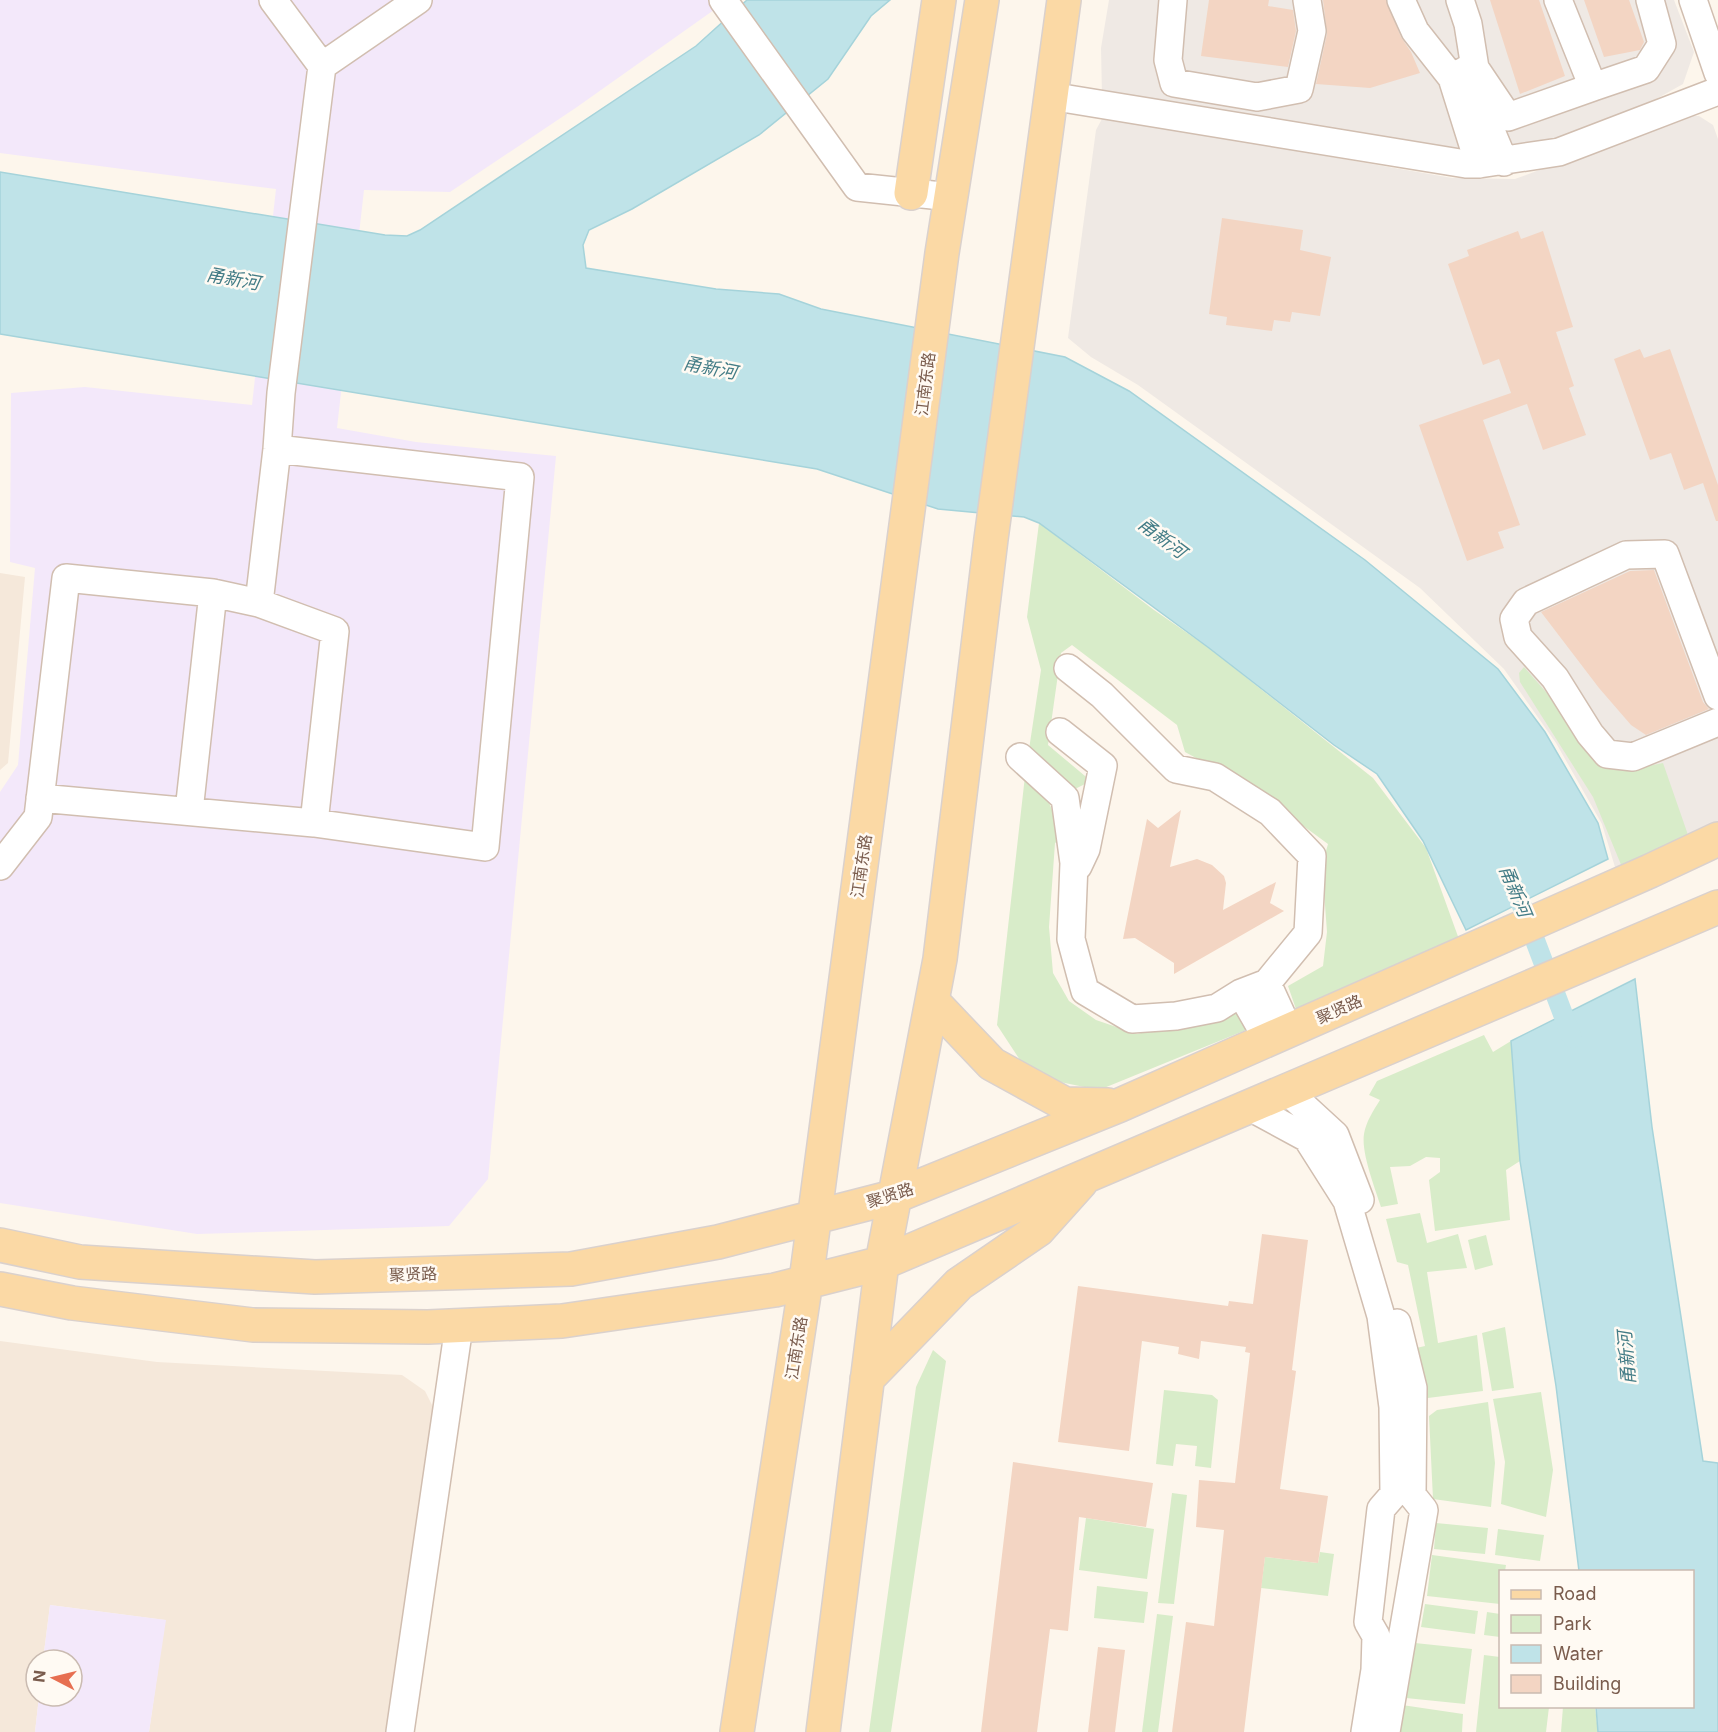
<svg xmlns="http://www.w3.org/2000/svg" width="1718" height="1732" font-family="Inter,'Noto Sans SC',sans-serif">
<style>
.residential{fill:#f5e8da}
.industrial{fill:#efe9e4}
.education{fill:#f3e8fa}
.green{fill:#d8ecc9}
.water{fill:#bfe3e8;stroke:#a5d3da;stroke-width:1.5}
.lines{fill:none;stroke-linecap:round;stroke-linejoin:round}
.canal{stroke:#bfe3e8;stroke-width:20}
.building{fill:#f3d5c3}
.minor-casing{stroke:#d1beb0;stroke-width:30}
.major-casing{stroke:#dad1cd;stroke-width:36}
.minor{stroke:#fff;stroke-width:27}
.major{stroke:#fbd9a5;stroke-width:33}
.labels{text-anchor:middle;stroke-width:5;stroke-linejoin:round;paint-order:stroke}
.street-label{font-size:16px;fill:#7a5c4d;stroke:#fffaf3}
.water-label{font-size:18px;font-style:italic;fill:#437c86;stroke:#fffaf3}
</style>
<rect width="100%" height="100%" fill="#fdf6ec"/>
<path class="residential" d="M 0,573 L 25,577 L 8,763 L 0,770 Z
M 0,1341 L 157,1362 L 402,1375 L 425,1391 L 433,1407 L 387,1732 L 149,1732 L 165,1620 L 50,1605 L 43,1660 L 36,1660 L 36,1696 L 39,1696 L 35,1732 L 0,1732 Z"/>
<path class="industrial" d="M 1109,0 L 1674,0 L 1694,52 L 1683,84 L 1640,108 L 1528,152 L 1429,151 L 1102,95 L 1101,48 Z
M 1683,116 L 1699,116 L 1713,125 L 1718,139 L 1718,829 L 1618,877 L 1602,824 L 1556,743 L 1504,669 L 1420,588 L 1138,385 L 1091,357 L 1068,338 L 1096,130 L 1103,117 L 1452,178 L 1515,179 Z"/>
<path class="education" d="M 0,0 L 728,0 L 577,107 L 450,192 L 364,190 L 337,428 L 416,442 L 556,456 L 488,1179 L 449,1226 L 197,1234 L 0,1203 L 0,792 L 18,765 L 35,568 L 10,562 L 11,393 L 85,387 L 252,405 L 276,189 L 0,153 Z
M 50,1605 L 166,1620 L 149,1732 L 35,1732 L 39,1696 L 72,1696 L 72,1660 L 43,1660 Z"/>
<path class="green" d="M 1039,523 L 1154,610 L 1209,648 L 1373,778 L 1426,848 L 1460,942 L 1297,1012 L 1288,986 L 1323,966 L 1327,932 L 1322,865 L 1328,844 L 1253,789 L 1185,752 L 1177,725 L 1072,645 L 1061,653 L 1048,745 L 1091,781 L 1071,791 L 1028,756 L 1041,670 L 1027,617 Z
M 1524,667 L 1546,692 L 1585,747 L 1609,769 L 1629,770 L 1663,763 L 1687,832 L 1689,841 L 1622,867 L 1593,797 L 1520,682 L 1519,673 Z
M 1025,776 L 1048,800 L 1063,838 L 1055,843 L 1049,927 L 1053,973 L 1069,1001 L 1096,1020 L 1137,1034 L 1184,1023 L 1244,999 L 1251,1028 L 1099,1090 L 1060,1082 L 1022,1063 L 997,1025 Z
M 1484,1035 L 1493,1052 L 1511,1041 L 1520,1161 L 1506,1170 L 1510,1220 L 1435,1231 L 1429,1180 L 1440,1172 L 1440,1158 L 1426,1157 L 1410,1166 L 1390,1167 L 1398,1204 L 1381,1207 C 1375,1188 1361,1153 1364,1134 C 1366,1122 1373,1111 1380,1100 L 1369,1095 L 1377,1081 Z
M 1420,1213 L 1427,1243 L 1458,1234 L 1467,1268 L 1427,1272 L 1438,1343 L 1477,1335 L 1483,1391 L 1420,1399 L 1412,1349 L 1425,1346 L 1408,1265 L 1397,1262 L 1386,1219 Z
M 1486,1235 L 1493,1265 L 1475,1270 L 1468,1240 Z
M 1505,1327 L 1514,1388 L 1492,1391 L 1482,1333 Z
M 933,1350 L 946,1361 L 891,1732 L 869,1732 L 916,1387 Z
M 1164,1390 L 1212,1395 L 1218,1400 L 1211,1468 L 1195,1466 L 1197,1446 L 1176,1444 L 1173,1466 L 1156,1464 Z
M 1541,1392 L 1553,1470 L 1546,1517 L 1501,1504 L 1505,1462 L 1493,1399 Z
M 1488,1402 L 1495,1463 L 1491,1507 L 1433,1499 L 1429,1416 L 1437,1410 Z
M 1172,1493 L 1187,1495 L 1174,1604 L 1158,1603 Z
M 1086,1518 L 1154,1529 L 1147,1579 L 1079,1570 Z
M 1436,1523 L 1488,1528 L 1485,1554 L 1434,1549 Z
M 1498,1529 L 1544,1535 L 1540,1561 L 1495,1555 Z
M 1320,1552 L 1334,1554 L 1328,1596 L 1261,1588 L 1265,1557 L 1318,1563 Z
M 1432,1555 L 1506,1565 L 1505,1571 L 1500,1572 L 1500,1604 L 1427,1596 Z
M 1097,1586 L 1148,1592 L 1144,1623 L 1094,1618 Z
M 1425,1604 L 1478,1611 L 1475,1634 L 1421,1627 Z
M 1487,1612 L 1500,1614 L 1500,1637 L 1484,1635 Z
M 1157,1614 L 1173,1616 L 1158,1732 L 1142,1732 Z
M 1415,1643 L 1472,1649 L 1465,1704 L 1406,1698 Z
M 1484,1655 L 1500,1657 L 1500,1706 L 1549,1707 L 1546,1732 L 1476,1732 Z
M 1402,1705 L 1463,1714 L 1462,1732 L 1399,1732 Z
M 1563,1707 L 1595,1707 L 1598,1732 L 1561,1732 Z"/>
<path class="water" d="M 747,0 L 890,0 L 871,16 L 828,79 L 759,135 L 632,209 L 589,230 L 583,245 L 586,268 L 716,289 L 779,294 L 821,309 L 1065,357 L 1129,391 L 1365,560 L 1498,669 L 1545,732 L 1598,823 L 1608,859 L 1466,930 L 1423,841 L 1377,774 L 1334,745 L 1209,648 L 1039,523 L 1024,517 L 938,509 L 817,469 L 0,334 L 0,172 L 385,235 L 407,236 L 420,230 L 696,46 Z
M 1635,979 L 1652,1127 L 1703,1461 L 1718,1463 L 1718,1732 L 1598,1732 L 1596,1707 L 1692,1706 L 1692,1572 L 1579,1571 L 1556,1386 L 1520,1161 L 1511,1041 Z"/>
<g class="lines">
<path class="canal" d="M 1511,877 L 1572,1038"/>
</g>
<path class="building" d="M 1209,0 L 1269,0 L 1268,6 L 1293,10 L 1296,31 L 1288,67 L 1201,56 Z
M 1323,0 L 1386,0 L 1401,37 L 1411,52 L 1420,73 L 1370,88 L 1316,84 L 1327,34 Z
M 1490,0 L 1539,0 L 1565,76 L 1520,94 Z
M 1584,0 L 1629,0 L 1644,42 L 1640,50 L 1604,57 Z
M 1222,218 L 1303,230 L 1300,250 L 1331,257 L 1320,316 L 1292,312 L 1290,322 L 1274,320 L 1272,331 L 1226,325 L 1227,317 L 1209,314 Z
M 1518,231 L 1521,239 L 1543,231 L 1573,327 L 1556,332 L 1574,386 L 1569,388 L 1586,435 L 1543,450 L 1527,404 L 1483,420 L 1520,525 L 1498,532 L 1504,548 L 1467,561 L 1419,425 L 1511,393 L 1499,359 L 1483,365 L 1448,264 L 1469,256 L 1467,250 Z
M 1640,349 L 1644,358 L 1670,349 L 1718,485 L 1718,521 L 1716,521 L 1703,483 L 1684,490 L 1671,453 L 1650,460 L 1614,359 Z
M 1654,570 L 1703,702 L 1709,709 L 1646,735 L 1631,725 L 1599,688 L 1541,612 L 1630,571 Z
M 1181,810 L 1170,867 L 1197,859 L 1212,865 L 1224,876 L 1226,883 L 1223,910 L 1276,882 L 1270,903 L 1284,911 L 1174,974 L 1174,963 L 1135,938 L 1123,939 L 1147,819 L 1158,828 Z
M 1262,1234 L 1308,1240 L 1292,1370 L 1296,1371 L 1280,1489 L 1328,1496 L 1318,1563 L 1265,1557 L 1244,1732 L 1172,1732 L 1186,1622 L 1214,1626 L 1224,1530 L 1196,1527 L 1199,1480 L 1235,1483 L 1250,1353 L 1245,1352 L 1246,1347 L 1201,1341 L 1199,1359 L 1178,1354 L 1179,1347 L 1142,1341 L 1129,1451 L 1058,1442 L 1078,1286 L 1228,1306 L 1229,1301 L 1253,1304 Z
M 1013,1462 L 1153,1483 L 1146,1527 L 1079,1517 L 1068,1631 L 1050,1629 L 1037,1732 L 981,1732 Z
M 1098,1647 L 1125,1650 L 1115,1732 L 1088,1732 Z"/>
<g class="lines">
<g class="minor-casing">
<path id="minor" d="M 723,0 L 857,187 L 951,197
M 1173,0 L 1168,60 L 1174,83 L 1257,97 L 1299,89 L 1312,31 L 1307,0
M 1401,0 L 1415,31 L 1452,78 L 1466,70 L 1475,68 L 1468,24 L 1460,0
M 1558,0 L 1593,87 L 1646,69 L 1662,44 L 1650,0
M 1693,0 L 1718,73
M 322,66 L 418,0
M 1475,68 L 1508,117 L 1593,87
M 1452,78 L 1479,164
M 1473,88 L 1504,162
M 1050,96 L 1466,164 L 1479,164 L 1559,152 L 1718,91
M 213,593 L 259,603 L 335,631 L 314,823
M 259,603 L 277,449 L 281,393 L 322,66 L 273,0
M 1718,696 L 1665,554 L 1626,555 L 1526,602 L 1514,619 L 1518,637 L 1555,678 L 1590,734 L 1607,754 L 1633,757 L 1718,722
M 1060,732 L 1103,766 L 1086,849 L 1078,866
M 1020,757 L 1065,798 L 1074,863 L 1071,939 L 1085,991 L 1132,1019 L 1176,1016 L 1217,1008 L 1241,993 L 1267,983 L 1308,933 L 1312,856 L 1270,812 L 1215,777 L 1176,769 L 1102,695 L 1068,668
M 40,798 L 314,823 L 485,847 L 520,477 L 277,449
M 0,866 L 38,817 L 66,578 L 213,593 L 189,811
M 1267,983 L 1289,1031
M 1241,993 L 1268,1040
M 1286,1090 L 1335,1135 L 1360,1200
M 1248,1106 L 1307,1138 L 1347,1201 L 1381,1316 L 1393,1407 L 1394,1494 L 1381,1509 L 1368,1622 L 1376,1636 L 1375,1670 L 1365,1732
M 400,1732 L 459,1326
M 1386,1732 L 1424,1510 L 1412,1495 L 1413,1388 L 1397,1323"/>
</g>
<g class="major-casing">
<path id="major" d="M 911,193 L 939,0
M 932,1001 L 992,1064 L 1065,1104 L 1108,1105
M 0,1245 L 80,1262 L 315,1277 L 571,1269 L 718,1242 L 893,1197 L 1120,1105 L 1650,871 L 1718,839
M 0,1289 L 72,1303 L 253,1325 L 428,1327 L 562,1321 L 775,1290 L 882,1263 L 1718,907
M 867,1379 L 959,1284 L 1038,1230 L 1081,1182
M 737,1732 L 806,1281 L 942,253 L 982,0
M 823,1732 L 882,1263 L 940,959 L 991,539 L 1064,0"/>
</g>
<use href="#minor" class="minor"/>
<use href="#major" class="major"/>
</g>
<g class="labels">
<g class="street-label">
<text transform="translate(925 384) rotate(-83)" y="6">江南东路</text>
<text transform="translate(861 866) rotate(-82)" y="6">江南东路</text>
<text transform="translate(1339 1009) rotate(-24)" y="6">聚贤路</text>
<text transform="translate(890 1195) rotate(-18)" y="6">聚贤路</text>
<text transform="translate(413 1274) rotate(-2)" y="6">聚贤路</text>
<text transform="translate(796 1348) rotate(-81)" y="6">江南东路</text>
</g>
<g class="water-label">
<text transform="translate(233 279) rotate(10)" y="6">甬新河</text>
<text transform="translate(710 368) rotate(11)" y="6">甬新河</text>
<text transform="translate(1162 538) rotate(37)" y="6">甬新河</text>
<text transform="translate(1515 891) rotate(67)" y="6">甬新河</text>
<text transform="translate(1627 1358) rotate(-95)" y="6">甬新河</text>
</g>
</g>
<rect x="1499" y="1570" width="195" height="138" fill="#fffaf3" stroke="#cabbb1" stroke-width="1.5"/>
<rect x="1511" y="1590" width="30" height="9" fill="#fbd9a5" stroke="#cabbb1" stroke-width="1.5"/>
<text x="1553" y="1600" font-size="18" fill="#7a5c4d">Road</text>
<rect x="1511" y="1615" width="30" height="18" fill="#d8ecc9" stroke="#cabbb1" stroke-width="1.5"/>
<text x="1553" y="1630" font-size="18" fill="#7a5c4d">Park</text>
<rect x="1511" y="1645" width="30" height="18" fill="#bfe3e8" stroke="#cabbb1" stroke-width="1.5"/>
<text x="1553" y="1660" font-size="18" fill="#7a5c4d">Water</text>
<rect x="1511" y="1675" width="30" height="18" fill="#f3d5c3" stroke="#cabbb1" stroke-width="1.5"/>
<text x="1553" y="1690" font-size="18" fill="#7a5c4d">Building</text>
<g transform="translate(54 1678) rotate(277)"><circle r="28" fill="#fffaf3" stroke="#cabbb1" stroke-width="1.5"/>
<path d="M0-4.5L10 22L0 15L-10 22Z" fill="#e76f51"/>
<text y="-9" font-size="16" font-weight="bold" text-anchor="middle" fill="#7a5c4d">N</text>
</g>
</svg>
